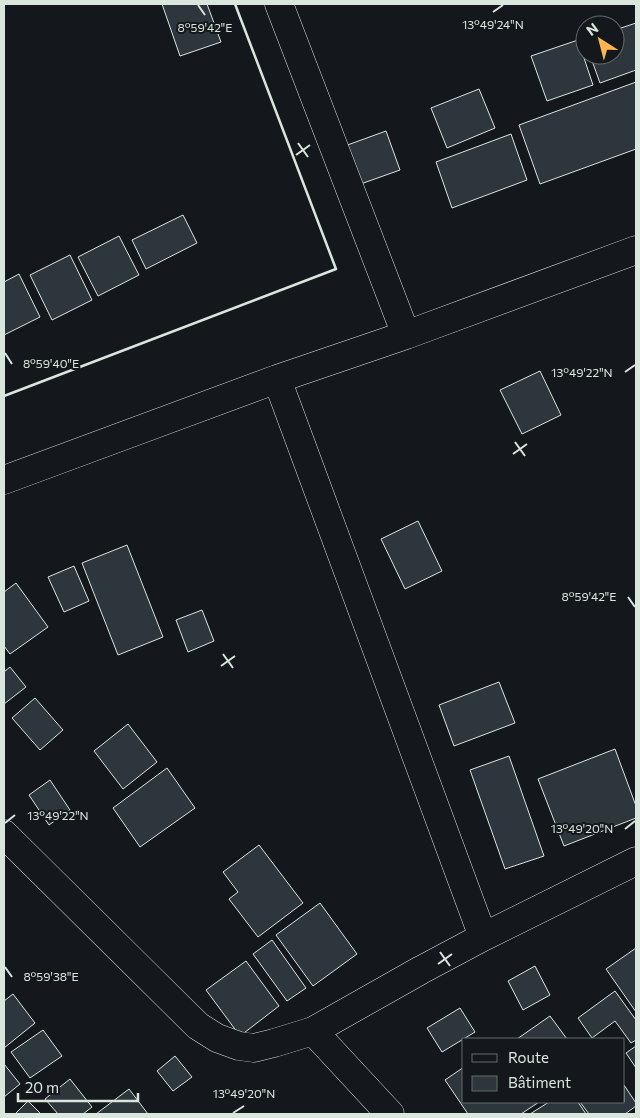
<svg xmlns="http://www.w3.org/2000/svg" width="640" height="1118" font-family="Commissioner,sans-serif">
<style>
.building{fill:#2c363c;stroke:#d8e6dc}
.lines{fill:none;stroke-linecap:round;stroke-linejoin:round}
.minor-casing{stroke:#d8e6dc;stroke-width:29}
.minor{stroke:#14181c;stroke-width:28}
.wall{stroke:#d8e6dc;stroke-width:2.5}
.ticks{fill:none;stroke:#d8e6dc;stroke-width:2}
.ticks-label{font-size:12px;text-anchor:middle;fill:#d8e6dc;stroke:#14181c;stroke-width:4;stroke-linejoin:round;paint-order:stroke}
</style>
<rect width="100%" height="100%" fill="#14181c"/>
<path class="building" d="M 162,4 L 207,4 L 221,42 L 180,56 Z
M 636,23 L 636,70 L 600,83 L 590,55 L 615,55 L 615,30 Z
M 578,40 L 593,85 L 547,101 L 531,56 Z
M 636,82 L 636,149 L 540,184 L 519,125 Z
M 479,89 L 495,128 L 447,148 L 431,108 Z
M 386,131 L 400,170 L 355,186 L 342,147 Z
M 511,134 L 527,180 L 452,208 L 436,162 Z
M 183,215 L 197,243 L 146,269 L 132,240 Z
M 119,236 L 139,275 L 98,296 L 78,257 Z
M 70,255 L 92,300 L 52,320 L 30,275 Z
M 19,274 L 40,317 L 4,335 L 4,282 Z
M 540,371 L 561,415 L 522,434 L 500,390 Z
M 418,521 L 442,571 L 405,589 L 381,539 Z
M 127,545 L 163,637 L 118,655 L 82,563 Z
M 74,566 L 89,601 L 64,612 L 48,577 Z
M 16,583 L 48,627 L 10,654 L 4,646 L 4,592 Z
M 202,610 L 214,641 L 188,652 L 176,620 Z
M 10,667 L 26,687 L 4,704 L 4,672 Z
M 499,682 L 515,723 L 454,746 L 439,705 Z
M 35,698 L 63,730 L 40,750 L 12,718 Z
M 128,724 L 157,762 L 123,789 L 94,751 Z
M 615,749 L 636,806 L 636,818 L 564,846 L 538,779 Z
M 509,756 L 544,856 L 505,869 L 470,770 Z
M 167,768 L 195,808 L 140,847 L 113,808 Z
M 50,780 L 70,810 L 49,825 L 29,795 Z
M 259,845 L 303,903 L 258,937 L 229,899 L 238,892 L 223,872 Z
M 320,903 L 357,954 L 313,986 L 276,935 Z
M 272,940 L 306,988 L 287,1001 L 253,954 Z
M 636,948 L 636,1012 L 606,969 Z
M 246,961 L 279,1006 L 240,1036 L 206,990 Z
M 535,966 L 550,995 L 523,1010 L 508,981 Z
M 615,991 L 636,1020 L 636,1040 L 631,1043 L 615,1021 L 592,1038 L 578,1018 Z
M 13,994 L 35,1023 L 4,1048 L 4,1001 Z
M 460,1008 L 475,1032 L 442,1052 L 427,1028 Z
M 550,1016 L 567,1039 L 517,1039 Z
M 43,1030 L 62,1056 L 30,1078 L 11,1052 Z
M 636,1046 L 636,1068 L 626,1053 Z
M 175,1056 L 192,1077 L 173,1091 L 157,1071 Z
M 4,1064 L 20,1084 L 4,1097 Z
M 464,1067 L 464,1102 L 539,1102 L 521,1114 L 468,1114 L 445,1080 Z
M 70,1079 L 92,1107 L 83,1114 L 58,1114 L 45,1099 Z
M 624,1085 L 636,1103 L 636,1106 L 625,1114 L 589,1114 L 580,1102 L 624,1102 Z
M 129,1089 L 148,1114 L 96,1114 Z
M 28,1101 L 41,1114 L 15,1114 Z
M 549,1102 L 578,1102 L 586,1114 L 530,1114 Z"/>
<g class="lines">
<g class="minor-casing">
<path id="minor" d="M 279,4 L 406,335
M 277,379 L 483,937
M 4,480 L 277,379 L 406,335 L 636,250
M 4,834 L 198,1026 L 217,1038 L 239,1046 L 254,1048 L 274,1043 L 313,1031 L 421,970 L 483,937 L 636,861
M 313,1031 L 390,1114"/>
</g>
<use href="#minor" class="minor"/>
<path class="wall" d="M 4,396 L 336,269 L 235,4"/>
</g>
<path class="ticks" d="M 198,5 L 205,15M 493,12 L 503,5M 298,143 L 308,157M 296,155 L 310,145M 5,353 L 12,364M 625,372 L 635,365M 515,442 L 525,456M 513,454 L 527,444M 628,597 L 635,607M 223,654 L 233,668M 221,666 L 235,656M 5,823 L 15,815M 625,829 L 635,821M 440,952 L 450,966M 438,964 L 452,954M 5,967 L 12,977M 233,1113 L 244,1106"/>
<g class="ticks-label">
<text x="493" y="29">13°49'24"N</text>
<text x="205" y="32">8°59'42"E</text>
<text x="51" y="368">8°59'40"E</text>
<text x="582" y="377">13°49'22"N</text>
<text x="589" y="601">8°59'42"E</text>
<text x="58" y="820">13°49'22"N</text>
<text x="582" y="833">13°49'20"N</text>
<text x="51" y="981">8°59'38"E</text>
<text x="244" y="1098">13°49'20"N</text>
</g>
<rect width="640" height="1118" fill="none" stroke="#d8e6dc" stroke-width="10"/>
<rect x="462" y="1038" width="162" height="65" fill="#14181c" stroke="#626a69"/>
<rect x="472" y="1054" width="25" height="8" fill="#14181c" stroke="#626a69"/>
<text x="508" y="1063" font-size="15" fill="#d8e6dc">Route</text>
<rect x="472" y="1076" width="25" height="15" fill="#2c363c" stroke="#626a69"/>
<text x="508" y="1088" font-size="15" fill="#d8e6dc">Bâtiment</text>
<g transform="translate(600 40) rotate(324)"><circle r="24" fill="#14181c" stroke="#626a69"/>
<path d="M0-4L9 19L0 12L-9 19Z" fill="#ffb74d"/>
<text y="-8" font-size="14" font-weight="bold" text-anchor="middle" fill="#d8e6dc">N</text>
</g>
<path d="M18 1093v8h120v-8" fill="none" stroke="#d8e6dc" stroke-width="2.5"/>
<text x="25" y="1093" font-size="15" fill="#d8e6dc" stroke="#14181c" stroke-width="4" paint-order="stroke">20 m</text>
</svg>
